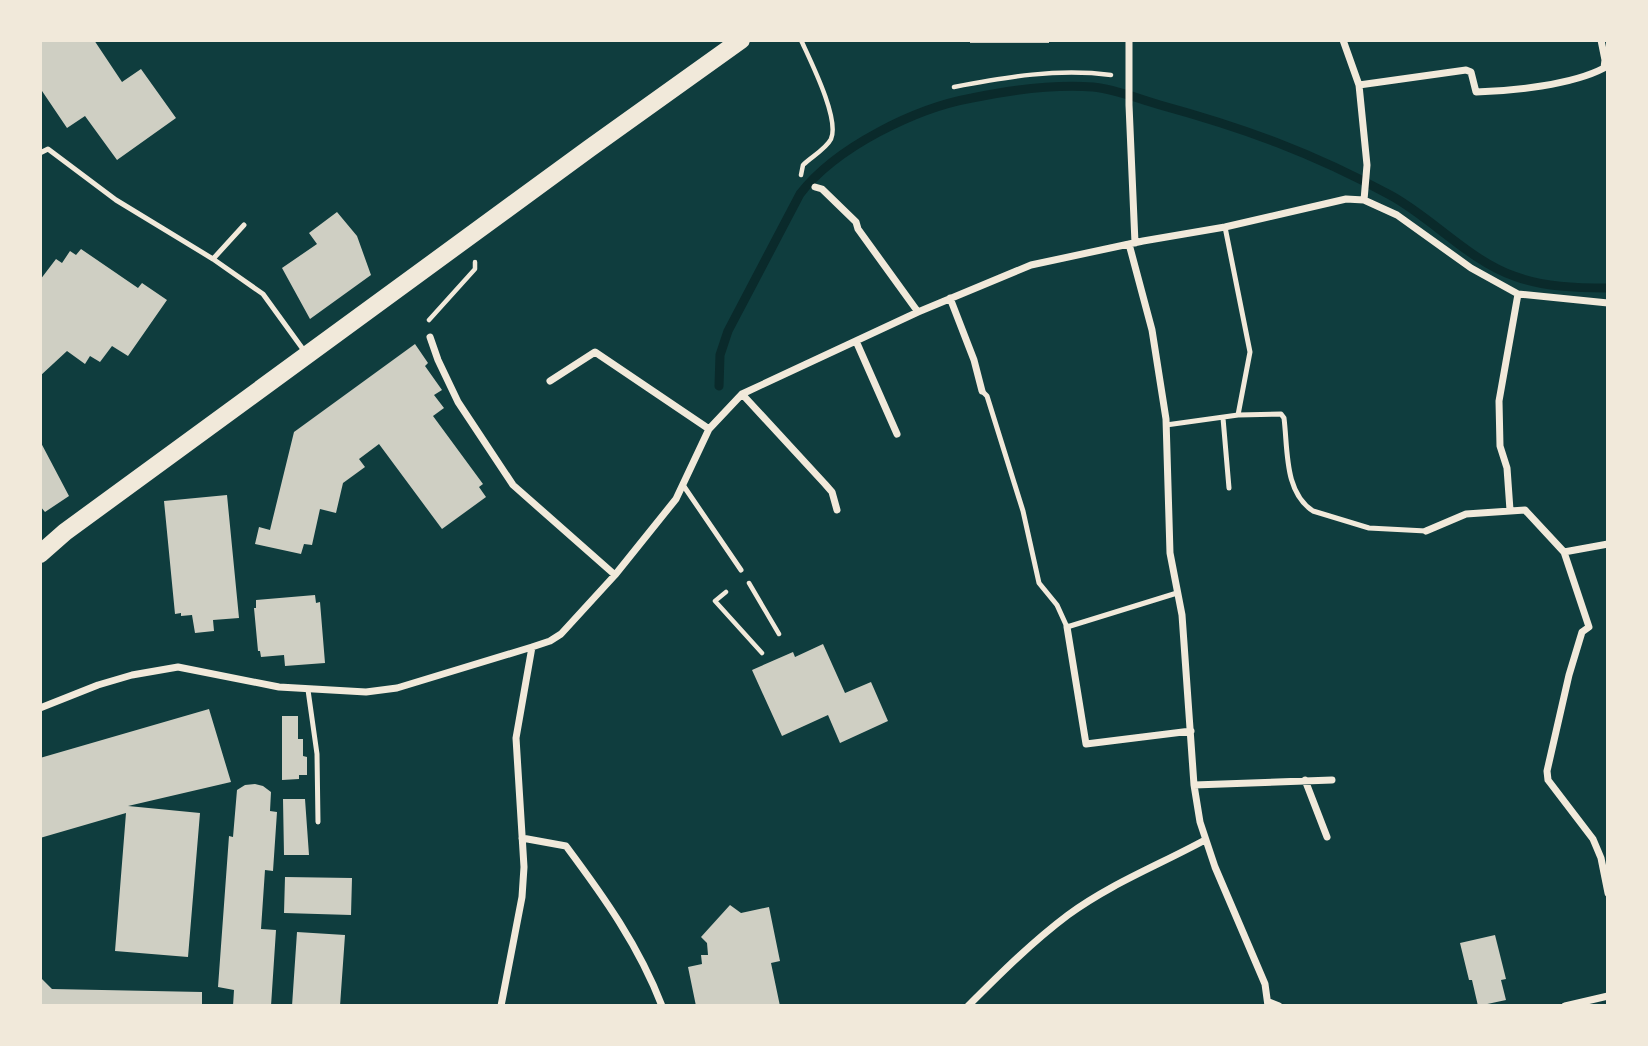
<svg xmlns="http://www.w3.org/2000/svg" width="1648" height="1046" font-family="Spectral,serif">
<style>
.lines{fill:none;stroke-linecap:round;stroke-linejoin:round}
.stream{stroke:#0a2a2b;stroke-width:9}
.building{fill:#cfcfc3}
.path{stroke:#f1e9da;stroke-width:4.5}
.service{stroke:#f1e9da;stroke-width:5}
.minor{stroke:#f1e9da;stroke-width:7}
.primary{stroke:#f1e9da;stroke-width:18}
</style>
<rect width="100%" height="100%" fill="#0f3d3e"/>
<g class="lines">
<path class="stream" d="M 719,386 L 720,355 L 728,331 L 800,194 C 836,147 916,108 972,98 C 1011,90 1054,84 1093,87 C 1116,89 1138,99 1160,105 C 1244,128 1313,153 1390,195 C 1431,217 1470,261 1514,276 C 1543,287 1577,288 1608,288"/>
</g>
<path class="building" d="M 40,40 L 94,40 L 122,82 L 141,69 L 176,118 L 117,160 L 85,116 L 67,128 L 40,88 Z
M 970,40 L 1049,40 L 1049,43 L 970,43 Z
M 337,212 L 357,236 L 371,275 L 310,319 L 282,268 L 317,244 L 309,233 Z
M 81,249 L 138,288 L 142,283 L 167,300 L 128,356 L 112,346 L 100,362 L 90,356 L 85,364 L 67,351 L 40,376 L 40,280 L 56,259 L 62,263 L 70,251 L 76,255 Z
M 415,344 L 428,363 L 425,366 L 442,390 L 434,395 L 444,408 L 433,416 L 483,484 L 479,487 L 486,497 L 442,529 L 379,444 L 359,459 L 365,467 L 343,483 L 336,513 L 320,509 L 312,545 L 304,544 L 301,554 L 255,544 L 259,527 L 270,530 L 294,432 Z
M 40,441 L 69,496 L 45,512 L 40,506 Z
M 227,495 L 239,618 L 213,620 L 214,631 L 195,633 L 192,615 L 181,616 L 181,613 L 175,614 L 164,501 Z
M 315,595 L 316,603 L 320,602 L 325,663 L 285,666 L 284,655 L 261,657 L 260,651 L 258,651 L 254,608 L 256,608 L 256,600 Z
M 823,644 L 845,693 L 871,682 L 888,721 L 840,743 L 828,715 L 782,736 L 752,670 L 793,652 L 795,657 Z
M 209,709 L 231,782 L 128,806 L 200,813 L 188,957 L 115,951 L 126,813 L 40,838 L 40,758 Z
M 282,716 L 298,716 L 298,739 L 303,739 L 303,756 L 307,757 L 307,775 L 299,775 L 299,779 L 282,780 Z
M 255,784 L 263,786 L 271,792 L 270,811 L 277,812 L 273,871 L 265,870 L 261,929 L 276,930 L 271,1006 L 233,1006 L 234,990 L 218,987 L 229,836 L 233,837 L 237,790 L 245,785 Z
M 283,799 L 305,799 L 309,855 L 284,855 Z
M 285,877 L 352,878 L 351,915 L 284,913 Z
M 730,905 L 741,913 L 769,907 L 780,961 L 771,963 L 780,1006 L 696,1006 L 688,967 L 702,964 L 701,955 L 708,955 L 707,943 L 701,937 Z
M 297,932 L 345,935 L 340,1006 L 292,1006 Z
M 1495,935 L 1506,979 L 1501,980 L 1506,1000 L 1478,1006 L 1472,980 L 1469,980 L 1460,943 Z
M 40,977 L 52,989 L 202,992 L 202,1006 L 40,1006 Z"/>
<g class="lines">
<path class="path" d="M 801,40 C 810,60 840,119 831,139 C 826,149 811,157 803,165 L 801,175
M 954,87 C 1007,77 1057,68 1111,75
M 429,320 L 475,269 L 475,262
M 749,583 L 779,634
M 726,592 L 715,601 L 762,653"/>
<path class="service" d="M 40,153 L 48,149 L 116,200 L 213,259
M 244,225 L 213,259 L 263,294 L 305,352
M 1225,227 L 1250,352 L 1238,415
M 982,391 L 987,396 L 1023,511 L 1039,583 L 1057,605 L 1067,627 L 1177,593
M 1223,418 L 1229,488
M 1166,425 L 1238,415 L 1281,414 L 1284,418 C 1288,450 1284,492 1313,511 L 1369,528 L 1426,531
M 683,485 L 741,570
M 308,690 L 317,754 L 318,822"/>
<path class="minor" d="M 1129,40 L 1129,105 L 1135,243
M 1343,40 L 1359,85 L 1367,165 L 1364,200
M 1359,85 L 1466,70 L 1471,72 L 1476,92 C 1512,91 1572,85 1604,68 L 1605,60 L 1601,40
M 815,187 L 822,189 L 856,222 L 858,229 L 918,312
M 1129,244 L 1152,330 L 1166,419 L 1170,553 L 1182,615 L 1194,785 L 1200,822 L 1215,867 L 1265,984 L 1268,1006
M 950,298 L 974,360 L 982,391
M 430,337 L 438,360 L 458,402 L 513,485 L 615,575
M 856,341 L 897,434
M 550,381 L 595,352 L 709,429
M 742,394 L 825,484 L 832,492 L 837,510
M 1510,510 L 1507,468 L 1500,446 L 1499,401 L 1518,294
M 1426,531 L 1466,514 L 1525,510 L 1564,552 L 1589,627 L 1582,632 L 1569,675 L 1547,771 L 1548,780 L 1593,839 L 1601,858 L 1608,893
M 1564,552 L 1608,544
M 1067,627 L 1086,744 L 1191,731
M 40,708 L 98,685 L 132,675 L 178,667 L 279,687 L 366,692 L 397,688 L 532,647
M 1305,780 L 1327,837
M 1194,785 L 1332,780
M 522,838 L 566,846 C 604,897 639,946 662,1006
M 1269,1002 L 1279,1006
M 501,1006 L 522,897 L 524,867 L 516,738 L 532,647 L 550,641 L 561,634 L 615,575 L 676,499 L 709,429 L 742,394 L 918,312 L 1031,265 L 1143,241 L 1225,227 L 1346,199 L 1364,200 L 1397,215 L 1471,268 L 1518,294 L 1608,303
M 968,1006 C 1000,974 1032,942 1068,915 C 1110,884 1159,865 1205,840
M 1565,1006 L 1608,996"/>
<path class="primary" d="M 40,554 L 65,532 L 590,148 L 741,40"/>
</g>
<rect width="1648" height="1046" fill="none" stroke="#f1e9da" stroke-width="84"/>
</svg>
